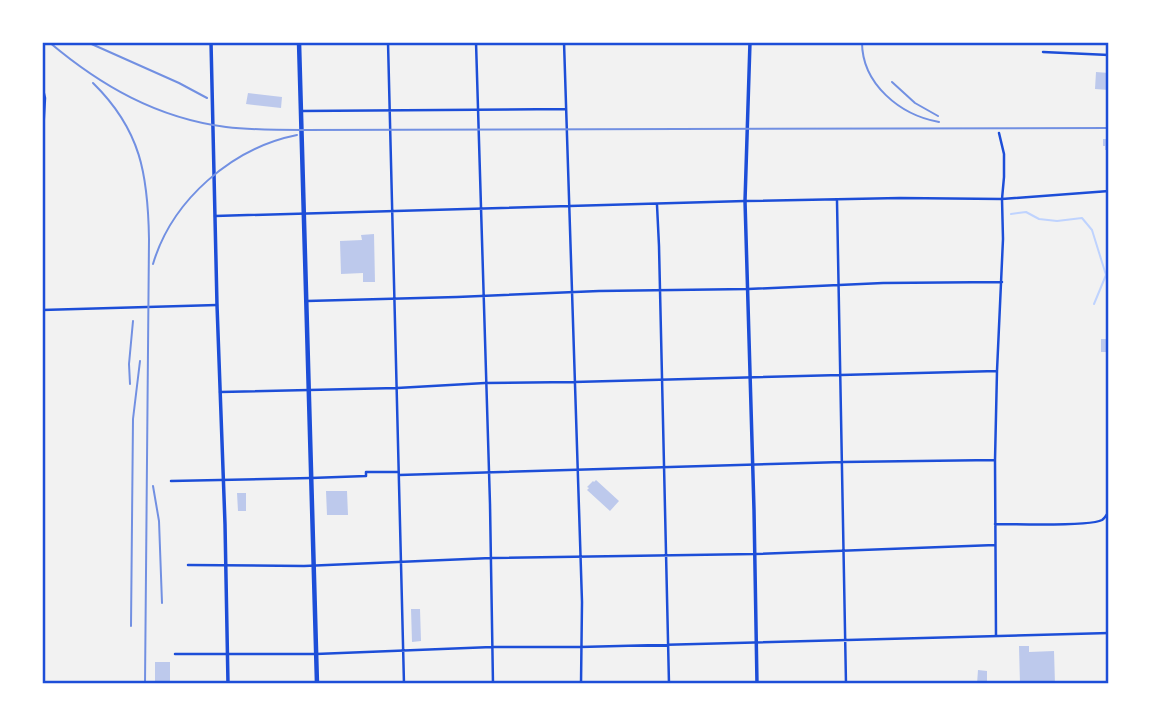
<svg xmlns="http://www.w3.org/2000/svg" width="1151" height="726" font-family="'Public Sans',sans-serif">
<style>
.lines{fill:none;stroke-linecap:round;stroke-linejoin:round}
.stream{stroke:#bfd3fe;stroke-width:2}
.building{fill:#bdc9ec}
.pedestrian{stroke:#1d4ed8;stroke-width:2.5}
.minor{stroke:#1d4ed8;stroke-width:2.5}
.tertiary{stroke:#1d4ed8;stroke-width:3.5}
.secondary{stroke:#1d4ed8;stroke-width:4.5}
.rail{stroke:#7290e2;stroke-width:2}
.neatline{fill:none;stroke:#1d4ed8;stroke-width:2.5}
</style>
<rect width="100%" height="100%" fill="#f2f2f2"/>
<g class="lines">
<path class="stream" d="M 1011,214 L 1026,212 L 1039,219 L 1057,221 L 1082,218 L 1092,230 L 1106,275 L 1094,304"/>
</g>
<path class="building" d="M 1096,72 L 1109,73 L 1109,90 L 1095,89 Z
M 248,93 L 282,97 L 281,108 L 246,104 Z
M 1103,139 L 1109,139 L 1109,150 L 1105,150 L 1105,146 L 1103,146 Z
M 374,234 L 375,282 L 363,282 L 363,273 L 341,274 L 340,241 L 362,240 L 361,235 Z
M 1101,339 L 1109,339 L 1108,352 L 1101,352 Z
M 596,480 L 619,501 L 610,511 L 587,490 L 589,488 L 587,487 L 593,481 L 594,482 Z
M 326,491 L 347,491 L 348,515 L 327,515 Z
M 237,493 L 246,493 L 246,511 L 238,511 Z
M 411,609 L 420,609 L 421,641 L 412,642 Z
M 1019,646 L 1029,646 L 1029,652 L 1054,651 L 1055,684 L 1020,684 Z
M 155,662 L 170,662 L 170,684 L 155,684 Z
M 978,670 L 987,671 L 987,684 L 977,684 Z"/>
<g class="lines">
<path class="pedestrian" d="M 311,478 L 366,476 L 366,472 L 398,472"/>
<path class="minor" d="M 388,42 L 404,684
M 476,42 L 490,504 L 493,684
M 564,42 L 582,602 L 581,684
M 1043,52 L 1109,55
M 42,85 L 45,98 L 42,151
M 301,111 L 566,109
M 837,201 L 846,684
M 657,205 L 659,246 L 669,684
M 215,216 L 745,201 L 900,198 L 1002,199 L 1109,191
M 307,301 L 457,297 L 599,291 L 748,289 L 883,283 L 1002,282
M 42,310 L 217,305
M 220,392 L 397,388 L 485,383 L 574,382 L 997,371
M 399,475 L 843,462 L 995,460
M 171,481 L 311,478
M 995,524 C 1014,524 1090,527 1102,520 C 1105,518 1107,514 1109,511
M 188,565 L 304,566 L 491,558 L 755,554 L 995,545
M 996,636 L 995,460 L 997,371 L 1003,239 L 1002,199 L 1004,177 L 1004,154 L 999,133
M 175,654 L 316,654 L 492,647 L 580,647 L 1109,633"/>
<path class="tertiary" d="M 211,42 L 217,305 L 225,524 L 228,684
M 750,42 L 745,201 L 754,510 L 757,684"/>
<path class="secondary" d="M 299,42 L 317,684"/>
<path class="rail" d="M 49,42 C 101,86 157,118 226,127 C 251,130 277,130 302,130 L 1109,128
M 87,42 L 179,83 L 207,98
M 862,42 C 862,84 900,115 939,122
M 892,82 L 915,103 L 938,116
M 93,83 C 141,130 148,175 149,239 L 145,684
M 153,264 C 172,200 232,148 297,135
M 130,384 L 129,364 L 133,321
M 153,486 L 159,521 L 162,603
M 131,626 L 133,419 L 140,361"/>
</g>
<rect width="1151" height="726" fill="none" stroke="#ffffff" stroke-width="88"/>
<rect x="44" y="44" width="1063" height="638" class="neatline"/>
</svg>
